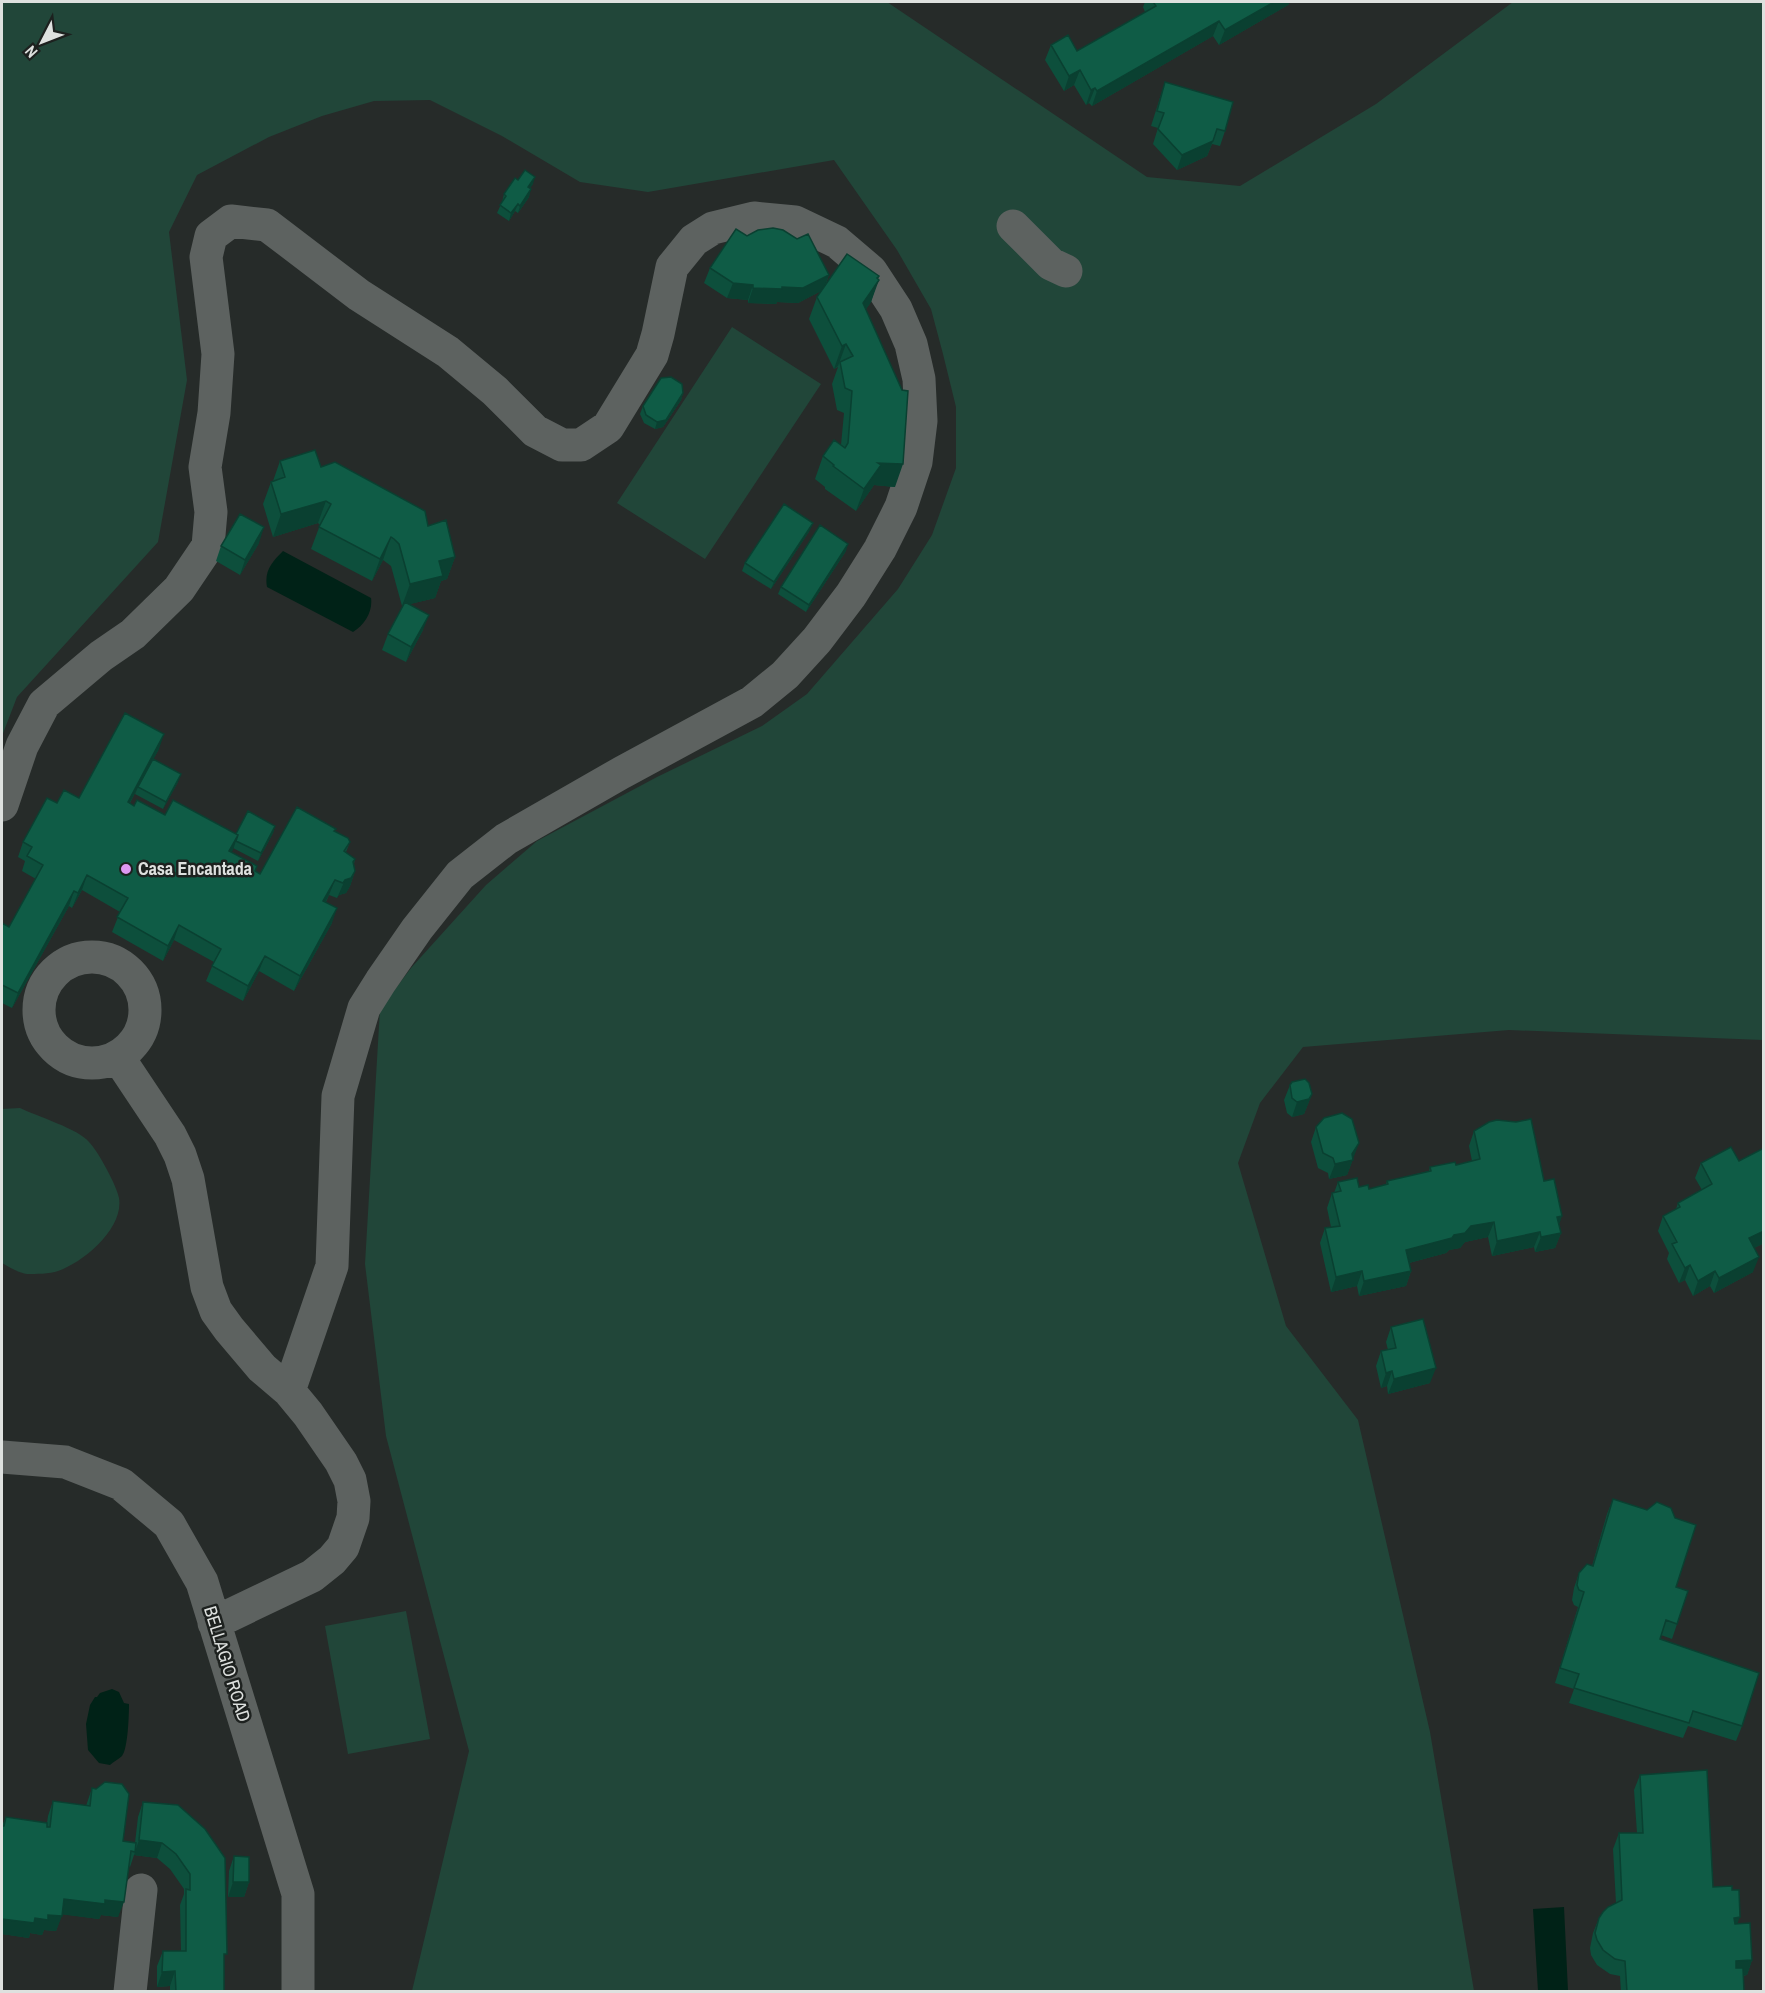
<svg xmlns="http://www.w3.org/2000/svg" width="1765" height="1993" font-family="'Archivo Narrow',sans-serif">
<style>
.green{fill:#214639}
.water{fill:#002217}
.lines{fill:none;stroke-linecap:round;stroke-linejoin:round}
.minor{stroke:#5d6260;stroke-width:33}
.wall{fill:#0d4f3c}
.shaded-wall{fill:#0a4031}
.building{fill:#0f5c46;stroke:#0a4031;stroke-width:1.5}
.poi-dot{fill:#de98f2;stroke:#1d211f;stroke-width:2}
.labels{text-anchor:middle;stroke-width:5;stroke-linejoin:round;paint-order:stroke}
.poi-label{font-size:18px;font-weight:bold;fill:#dee1df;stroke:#1d211f;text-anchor:start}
.street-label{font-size:18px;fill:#dee1df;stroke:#1d211f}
</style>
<rect width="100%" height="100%" fill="#262b29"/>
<path class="green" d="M 2,2 L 887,2 L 1147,177 L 1240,186 L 1376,104 L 1513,2 L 1763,2 L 1763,1040 L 1509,1030 L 1303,1047 L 1260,1103 L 1238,1163 L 1286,1326 L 1358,1420 L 1430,1732 L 1474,1991 L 412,1991 L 469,1751 L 386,1436 L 365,1264 L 380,1009 L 411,968 L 486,885 L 537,841 L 657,777 L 762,726 L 807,694 L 898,589 L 932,535 L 956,468 L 956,407 L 943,354 L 931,309 L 897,250 L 834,160 L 648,192 L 580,182 L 502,136 L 430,100 L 374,101 L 322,116 L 269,137 L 197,175 L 169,232 L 187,380 L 158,542 L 17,697 L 2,736 Z
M 732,327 L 821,384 L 705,559 L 617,503 Z
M 20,1108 C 36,1116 79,1129 89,1142 C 98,1151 117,1186 119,1198 C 124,1228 84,1262 58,1271 C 50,1274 35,1274 27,1274 C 19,1273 9,1267 2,1263 L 2,1109 Z
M 406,1611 L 430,1739 L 348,1754 L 325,1626 Z"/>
<path class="water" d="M 283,551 L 371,598 C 373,611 365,625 353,632 L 267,587 C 264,571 272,562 283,551 Z
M 112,1689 L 119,1692 L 124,1703 L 129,1704 C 129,1714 128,1749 122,1756 C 119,1759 113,1762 110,1765 L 99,1763 L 88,1750 L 86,1724 L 90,1705 L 95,1697 L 97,1697 L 100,1693 Z
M 1564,1907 L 1568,1991 L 1538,1991 L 1533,1909 Z"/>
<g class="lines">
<path class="minor" d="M 1013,226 L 1051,264 L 1066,271
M 2,805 L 22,746 L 44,704 L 101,656 L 133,634 L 179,589 L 208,546 L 211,512 L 205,467 L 214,413 L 218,354 L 206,257 L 211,236 L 231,221 L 267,225 L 359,295 L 448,352 L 495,391 L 535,431 L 562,445 L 581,445 L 608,427 L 652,355 L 658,334 L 672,267 L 694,240 L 713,228 L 754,218 L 795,222 L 837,242 L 871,271 L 896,309 L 911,344 L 919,379 L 921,421 L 916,462 L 901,507 L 880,549 L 851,595 L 817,640 L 785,675 L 752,702 L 621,773 L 506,839 L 460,875 L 417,929 L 381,981 L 364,1008 L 338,1096 L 332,1266 L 289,1391
M39 1010a53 53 0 1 1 106 0a53 53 0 1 1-106 0Z
M 118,1057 L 170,1135 L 180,1155 L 188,1179 L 207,1287 L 216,1311 L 229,1329 L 262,1368 L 289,1391 L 308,1414 L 341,1462 L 350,1480 L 354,1501 L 353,1518 L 343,1547 L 332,1560 L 312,1576 L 214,1623
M 2,1457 L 65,1462 L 121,1484 L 169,1524 L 202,1582 L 298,1894 L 298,1992
M 130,1992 L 141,1890"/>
</g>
<path class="wall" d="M 1145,2 L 1290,2 L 1288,5 L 1219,45 L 1213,36 L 1092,106 L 1089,103 L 1086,105 L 1074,85 L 1064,91 L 1045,60 L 1051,45 L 1077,51 L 1145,12 L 1143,7 Z
M 1165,82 L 1225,131 L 1220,146 L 1212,144 L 1207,156 L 1177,170 L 1153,144 L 1158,128 L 1151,126 Z
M 533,184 L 530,188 L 529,197 L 518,213 L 515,211 L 509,221 L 497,213 L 502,202 L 504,194 Z
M 747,236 L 829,275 L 825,286 L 879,276 L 871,302 L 866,309 L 895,487 L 874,485 L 856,511 L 825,489 L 825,487 L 815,479 L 823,456 L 841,445 L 844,413 L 837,410 L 832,384 L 838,367 L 834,369 L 809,319 L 817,297 L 821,291 L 798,303 L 777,302 L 776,304 L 748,303 L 748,300 L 727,298 L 704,283 L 710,268 Z
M 683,393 L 681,400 L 663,427 L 655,429 L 644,423 L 640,414 L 643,406 Z
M 280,461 L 321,467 L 428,526 L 455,557 L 447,579 L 441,581 L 435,598 L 410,604 L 423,630 L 406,662 L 382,650 L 388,634 L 403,606 L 402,606 L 391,566 L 383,560 L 372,581 L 311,549 L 320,525 L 318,523 L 273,537 L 263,504 L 271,482 L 273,481 Z
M 810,530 L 771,589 L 742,571 L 745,563 Z
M 259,543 L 240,575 L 216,561 L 221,546 Z
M 846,551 L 806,612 L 778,594 L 781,587 Z
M 159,749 L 151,763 L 178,782 L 163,809 L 135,794 L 137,789 L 130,803 L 134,806 L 236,834 L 275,826 L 273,833 L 258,861 L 233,848 L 231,852 L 260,874 L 335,831 L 350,842 L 346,852 L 355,859 L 354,864 L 355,871 L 350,886 L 346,893 L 339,895 L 337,898 L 329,895 L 326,902 L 332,923 L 294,991 L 259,971 L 243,1001 L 206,981 L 214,962 L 174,940 L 163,961 L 112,932 L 120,912 L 82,890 L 72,908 L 69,906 L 12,1008 L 2,1003 L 2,923 L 9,927 L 36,879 L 22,871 L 25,861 L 18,857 L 23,842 L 57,803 L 79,798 Z
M 1290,1085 L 1312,1094 L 1304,1114 L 1292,1117 L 1287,1113 L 1284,1100 Z
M 1316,1127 L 1353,1159 L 1347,1175 L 1329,1179 L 1328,1173 L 1318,1168 L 1311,1142 Z
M 1474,1131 L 1544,1181 L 1561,1233 L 1555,1248 L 1535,1252 L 1534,1247 L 1492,1256 L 1488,1237 L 1465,1242 L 1460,1248 L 1449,1250 L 1446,1253 L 1409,1263 L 1411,1271 L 1406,1286 L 1359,1296 L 1357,1286 L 1331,1292 L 1320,1243 L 1325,1228 L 1331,1227 L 1327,1208 L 1332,1193 L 1334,1193 L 1338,1182 L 1369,1189 L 1386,1184 L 1387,1181 L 1429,1171 L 1430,1167 L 1456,1165 L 1472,1161 L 1469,1146 Z
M 1764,1148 L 1764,1244 L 1762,1244 L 1754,1248 L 1753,1272 L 1714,1293 L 1710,1286 L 1693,1296 L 1685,1280 L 1679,1283 L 1667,1259 L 1669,1253 L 1658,1231 L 1663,1216 L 1676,1209 L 1678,1203 L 1702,1190 L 1695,1178 L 1701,1163 L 1739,1161 Z
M 1391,1327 L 1430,1383 L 1388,1394 L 1387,1386 L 1381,1388 L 1376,1366 L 1381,1351 L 1388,1350 L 1386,1342 Z
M 1613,1499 L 1676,1587 L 1677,1624 L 1672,1639 L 1661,1635 L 1660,1639 L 1742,1726 L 1736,1741 L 1688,1726 L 1683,1738 L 1569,1703 L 1574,1689 L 1555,1683 L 1578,1607 L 1574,1605 L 1572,1600 L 1574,1588 L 1579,1573 L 1592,1566 L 1607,1514 Z
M 1640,1775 L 1737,1924 L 1752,1960 L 1747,1975 L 1743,1976 L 1744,1992 L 1621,1992 L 1620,1976 L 1610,1974 L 1597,1965 L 1591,1955 L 1590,1948 L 1593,1933 L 1599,1918 L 1616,1903 L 1613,1849 L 1619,1833 L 1637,1833 L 1634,1790 Z
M 92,1788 L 123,1841 L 135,1843 L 138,1817 L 143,1802 L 178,1805 L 224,1962 L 224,1992 L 170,1992 L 170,1986 L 157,1987 L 157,1966 L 163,1951 L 181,1951 L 180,1905 L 184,1894 L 184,1889 L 170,1869 L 157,1858 L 134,1855 L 130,1867 L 129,1866 L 118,1917 L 101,1915 L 99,1919 L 62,1914 L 56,1931 L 44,1930 L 42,1935 L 30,1933 L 29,1938 L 2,1934 L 2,1826 L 6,1817 L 47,1823 L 48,1816 L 53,1801 L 86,1806 Z
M 234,1856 L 249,1882 L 244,1897 L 228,1897 L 229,1871 Z"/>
<path class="shaded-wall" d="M 1274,2 L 1290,2 L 1288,5 L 1219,45 L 1225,30 Z
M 1219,21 L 1213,36 L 1092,106 L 1097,91 Z
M 1080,70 L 1074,85 L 1064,91 L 1069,76 Z
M 1095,88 L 1089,103 L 1086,105 L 1091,90 Z
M 1213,141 L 1207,156 L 1177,170 L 1182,155 Z
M 535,177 L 533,184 L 525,195 L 528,187 Z
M 531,189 L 529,197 L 518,213 L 520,206 Z
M 518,204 L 515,211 L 509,221 L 511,213 Z
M 829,275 L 823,290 L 798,303 L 777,302 L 776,304 L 748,303 L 753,288 L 782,287 Z
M 879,276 L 875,286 L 879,280 L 871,302 L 855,325 L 863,303 Z
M 733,283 L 753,285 L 748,300 L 727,298 Z
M 846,344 L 838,366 L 834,369 L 842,346 Z
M 683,393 L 681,400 L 663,427 L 655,429 L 657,422 Z
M 878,463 L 903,464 L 895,487 L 874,485 L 856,511 L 864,489 Z
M 326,501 L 318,523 L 273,537 L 281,514 Z
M 813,523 L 810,530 L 771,589 L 774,582 Z
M 264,527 L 259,543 L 240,575 L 245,560 Z
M 391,537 L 383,560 L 372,581 L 380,559 Z
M 848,544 L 846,551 L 806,612 L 809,605 Z
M 455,557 L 447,579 L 441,581 L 435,598 L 402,606 L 410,584 L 439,561 Z
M 429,615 L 423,630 L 406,662 L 411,647 Z
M 164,734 L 159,749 L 122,817 L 128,802 Z
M 181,774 L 178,782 L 163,809 L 166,802 Z
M 275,826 L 273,833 L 258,861 L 261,853 Z
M 238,835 L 233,850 L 224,866 L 229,851 Z
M 355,871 L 350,886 L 346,893 L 339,895 L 337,898 L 345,880 Z
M 87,875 L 82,890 L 72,908 L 78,893 Z
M 335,880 L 329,895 L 318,916 L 323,901 Z
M 74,891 L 69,906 L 12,1008 L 18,993 Z
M 337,908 L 332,923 L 294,991 L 300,976 Z
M 179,925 L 174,940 L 163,961 L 168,946 Z
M 265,956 L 259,971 L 243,1001 L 248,986 Z
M 1312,1094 L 1304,1114 L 1292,1117 L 1297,1102 Z
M 1359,1143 L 1347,1175 L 1329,1179 L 1335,1164 L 1352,1154 Z
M 1562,1216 L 1557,1231 L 1557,1217 Z
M 1494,1222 L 1488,1237 L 1465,1242 L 1460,1248 L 1449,1250 L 1446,1253 L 1401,1265 L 1406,1250 L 1454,1235 L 1471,1226 Z
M 1764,1231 L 1764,1240 L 1762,1244 L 1744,1253 L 1749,1238 Z
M 1540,1232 L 1534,1247 L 1492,1256 L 1497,1241 Z
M 1561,1233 L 1555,1248 L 1535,1252 L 1541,1237 Z
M 1759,1257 L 1753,1272 L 1714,1293 L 1719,1278 Z
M 1690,1265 L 1685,1280 L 1679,1283 L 1685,1268 Z
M 1362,1271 L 1357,1286 L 1331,1292 L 1336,1277 Z
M 1411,1271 L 1406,1286 L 1359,1296 L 1364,1281 Z
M 1715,1271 L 1710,1286 L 1693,1296 L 1698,1281 Z
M 1436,1368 L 1430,1383 L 1388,1394 L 1394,1379 Z
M 1392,1371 L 1387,1386 L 1381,1388 L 1386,1373 Z
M 139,1840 L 162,1843 L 157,1858 L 134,1855 Z
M 233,1882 L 249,1882 L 244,1897 L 228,1897 Z
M 64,1899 L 105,1900 L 124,1902 L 118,1917 L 101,1915 L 99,1919 L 59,1914 Z
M 48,1915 L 62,1916 L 56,1931 L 44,1930 L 42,1935 L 30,1933 L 29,1938 L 2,1934 L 2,1919 Z
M 1740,1917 L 1734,1932 L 1734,1918 Z
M 1752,1960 L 1747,1975 L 1731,1976 L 1736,1961 Z
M 175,1971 L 170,1986 L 157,1987 L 162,1972 Z"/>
<path class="building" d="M 1153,2 L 1274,2 L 1225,30 L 1219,21 L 1097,91 L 1095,88 L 1091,90 L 1080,70 L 1069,76 L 1051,45 L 1068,35 L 1077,51 L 1156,6 Z
M 1165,82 L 1233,102 L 1225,131 L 1217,129 L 1213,141 L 1182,155 L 1158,129 L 1164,113 L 1157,111 Z
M 525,170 L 535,177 L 528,187 L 531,189 L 520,206 L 518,204 L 511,213 L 500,205 L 506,196 L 504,194 L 515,178 L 518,180 Z
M 773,228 L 783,230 L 797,239 L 808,234 L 829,275 L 803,288 L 782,287 L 782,289 L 753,288 L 753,285 L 733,283 L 710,268 L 736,229 L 747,236 L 758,230 Z
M 847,254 L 879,276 L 877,278 L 879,280 L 863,303 L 902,390 L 908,391 L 903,464 L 878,463 L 881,465 L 864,489 L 833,466 L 834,465 L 823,456 L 834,440 L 845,448 L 848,443 L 852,391 L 845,388 L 840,362 L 853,356 L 846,344 L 842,346 L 817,297 Z
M 671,377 L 682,384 L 683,393 L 666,420 L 657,422 L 646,415 L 643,406 L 661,378 Z
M 315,450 L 321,467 L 335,462 L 425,511 L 428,526 L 446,520 L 455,557 L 439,561 L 443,576 L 410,584 L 399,544 L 394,539 L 391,537 L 380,559 L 319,527 L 331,504 L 326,501 L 281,514 L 271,482 L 285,477 L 280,461 Z
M 784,504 L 813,523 L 774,582 L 745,563 Z
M 240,514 L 264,527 L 245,560 L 221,546 Z
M 820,525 L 848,544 L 809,605 L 781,587 Z
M 405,602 L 429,615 L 411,647 L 388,634 Z
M 125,713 L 164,734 L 128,802 L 134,806 L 137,800 L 165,815 L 173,800 L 238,835 L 229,851 L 257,866 L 255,871 L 260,874 L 297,807 L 336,829 L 334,831 L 348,838 L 350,842 L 344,851 L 355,859 L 353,862 L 355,871 L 351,878 L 345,880 L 343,883 L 335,880 L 323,901 L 337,908 L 300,976 L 265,956 L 248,986 L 212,966 L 221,949 L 179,925 L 168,946 L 117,917 L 128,898 L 87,875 L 78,893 L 74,891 L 18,993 L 2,985 L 2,923 L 9,927 L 43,865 L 27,856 L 32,847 L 23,842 L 47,798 L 57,803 L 64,790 L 79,798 Z
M 153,759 L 181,774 L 166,802 L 138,787 Z
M 248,811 L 275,826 L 261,853 L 236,841 L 238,835 L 236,834 Z
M 1305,1079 L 1309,1083 L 1312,1094 L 1309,1099 L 1297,1102 L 1292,1098 L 1290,1085 L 1292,1082 Z
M 1342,1113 L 1352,1119 L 1359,1143 L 1352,1154 L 1353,1160 L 1335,1164 L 1333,1158 L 1323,1153 L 1316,1127 L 1324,1118 Z
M 1531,1119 L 1544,1181 L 1554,1179 L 1562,1216 L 1557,1217 L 1561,1233 L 1541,1237 L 1540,1232 L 1497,1241 L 1494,1222 L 1471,1226 L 1465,1233 L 1454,1235 L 1452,1238 L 1406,1250 L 1411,1271 L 1364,1281 L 1362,1271 L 1336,1277 L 1325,1228 L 1340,1226 L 1332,1193 L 1341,1191 L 1338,1182 L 1357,1178 L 1359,1187 L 1368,1185 L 1369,1189 L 1388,1184 L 1387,1181 L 1431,1171 L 1430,1167 L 1455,1162 L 1456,1165 L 1480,1159 L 1474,1131 L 1489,1122 L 1497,1120 L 1516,1122 Z
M 1731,1147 L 1739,1161 L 1764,1148 L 1764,1231 L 1749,1238 L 1759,1257 L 1719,1278 L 1715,1271 L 1698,1281 L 1690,1265 L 1685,1268 L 1672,1244 L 1677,1242 L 1663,1216 L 1680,1207 L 1678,1203 L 1712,1184 L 1701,1163 Z
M 1423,1319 L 1436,1368 L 1394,1379 L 1392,1371 L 1386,1373 L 1381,1351 L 1396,1348 L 1391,1327 Z
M 1613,1499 L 1647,1510 L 1657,1502 L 1671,1508 L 1675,1518 L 1696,1525 L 1676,1587 L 1688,1591 L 1677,1624 L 1666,1620 L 1660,1639 L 1759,1673 L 1742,1726 L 1693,1711 L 1689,1723 L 1574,1688 L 1579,1674 L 1560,1668 L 1584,1592 L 1579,1590 L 1577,1585 L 1579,1573 L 1587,1564 L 1593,1566 Z
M 1707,1770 L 1713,1887 L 1732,1886 L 1732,1890 L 1739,1890 L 1740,1917 L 1734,1918 L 1735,1924 L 1750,1923 L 1752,1960 L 1736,1961 L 1736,1968 L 1743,1968 L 1744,1992 L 1627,1992 L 1625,1961 L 1615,1959 L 1603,1950 L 1597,1940 L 1595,1933 L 1599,1918 L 1603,1912 L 1608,1907 L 1622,1900 L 1619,1833 L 1643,1833 L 1640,1775 Z
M 105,1782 L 122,1784 L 129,1794 L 123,1841 L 136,1843 L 135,1852 L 131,1851 L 124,1902 L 105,1900 L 105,1904 L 64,1899 L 62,1916 L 48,1915 L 48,1920 L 35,1918 L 34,1923 L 2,1919 L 2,1826 L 4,1826 L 6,1817 L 47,1823 L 47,1827 L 50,1827 L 53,1801 L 90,1806 L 92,1788 L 96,1789 Z
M 143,1802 L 178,1805 L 205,1829 L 225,1858 L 227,1954 L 224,1954 L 224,1992 L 176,1992 L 175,1971 L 162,1972 L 163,1951 L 186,1951 L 186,1889 L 190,1890 L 190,1874 L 176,1854 L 162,1843 L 139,1840 Z
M 234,1856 L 249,1857 L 249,1882 L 233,1882 Z"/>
<circle class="poi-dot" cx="126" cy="869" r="6"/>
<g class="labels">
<g class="poi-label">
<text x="138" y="875">Casa Encantada</text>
</g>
<g class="street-label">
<text transform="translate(227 1664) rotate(73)" y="6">BELLAGIO ROAD</text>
</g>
</g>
<rect width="1765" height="1993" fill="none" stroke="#dee1df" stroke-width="6"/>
<g transform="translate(42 42) rotate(228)" stroke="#1d211f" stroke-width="4.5" paint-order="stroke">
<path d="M0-4.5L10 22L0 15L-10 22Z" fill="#dee1df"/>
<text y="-9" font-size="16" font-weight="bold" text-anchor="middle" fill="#dee1df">N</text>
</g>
</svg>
